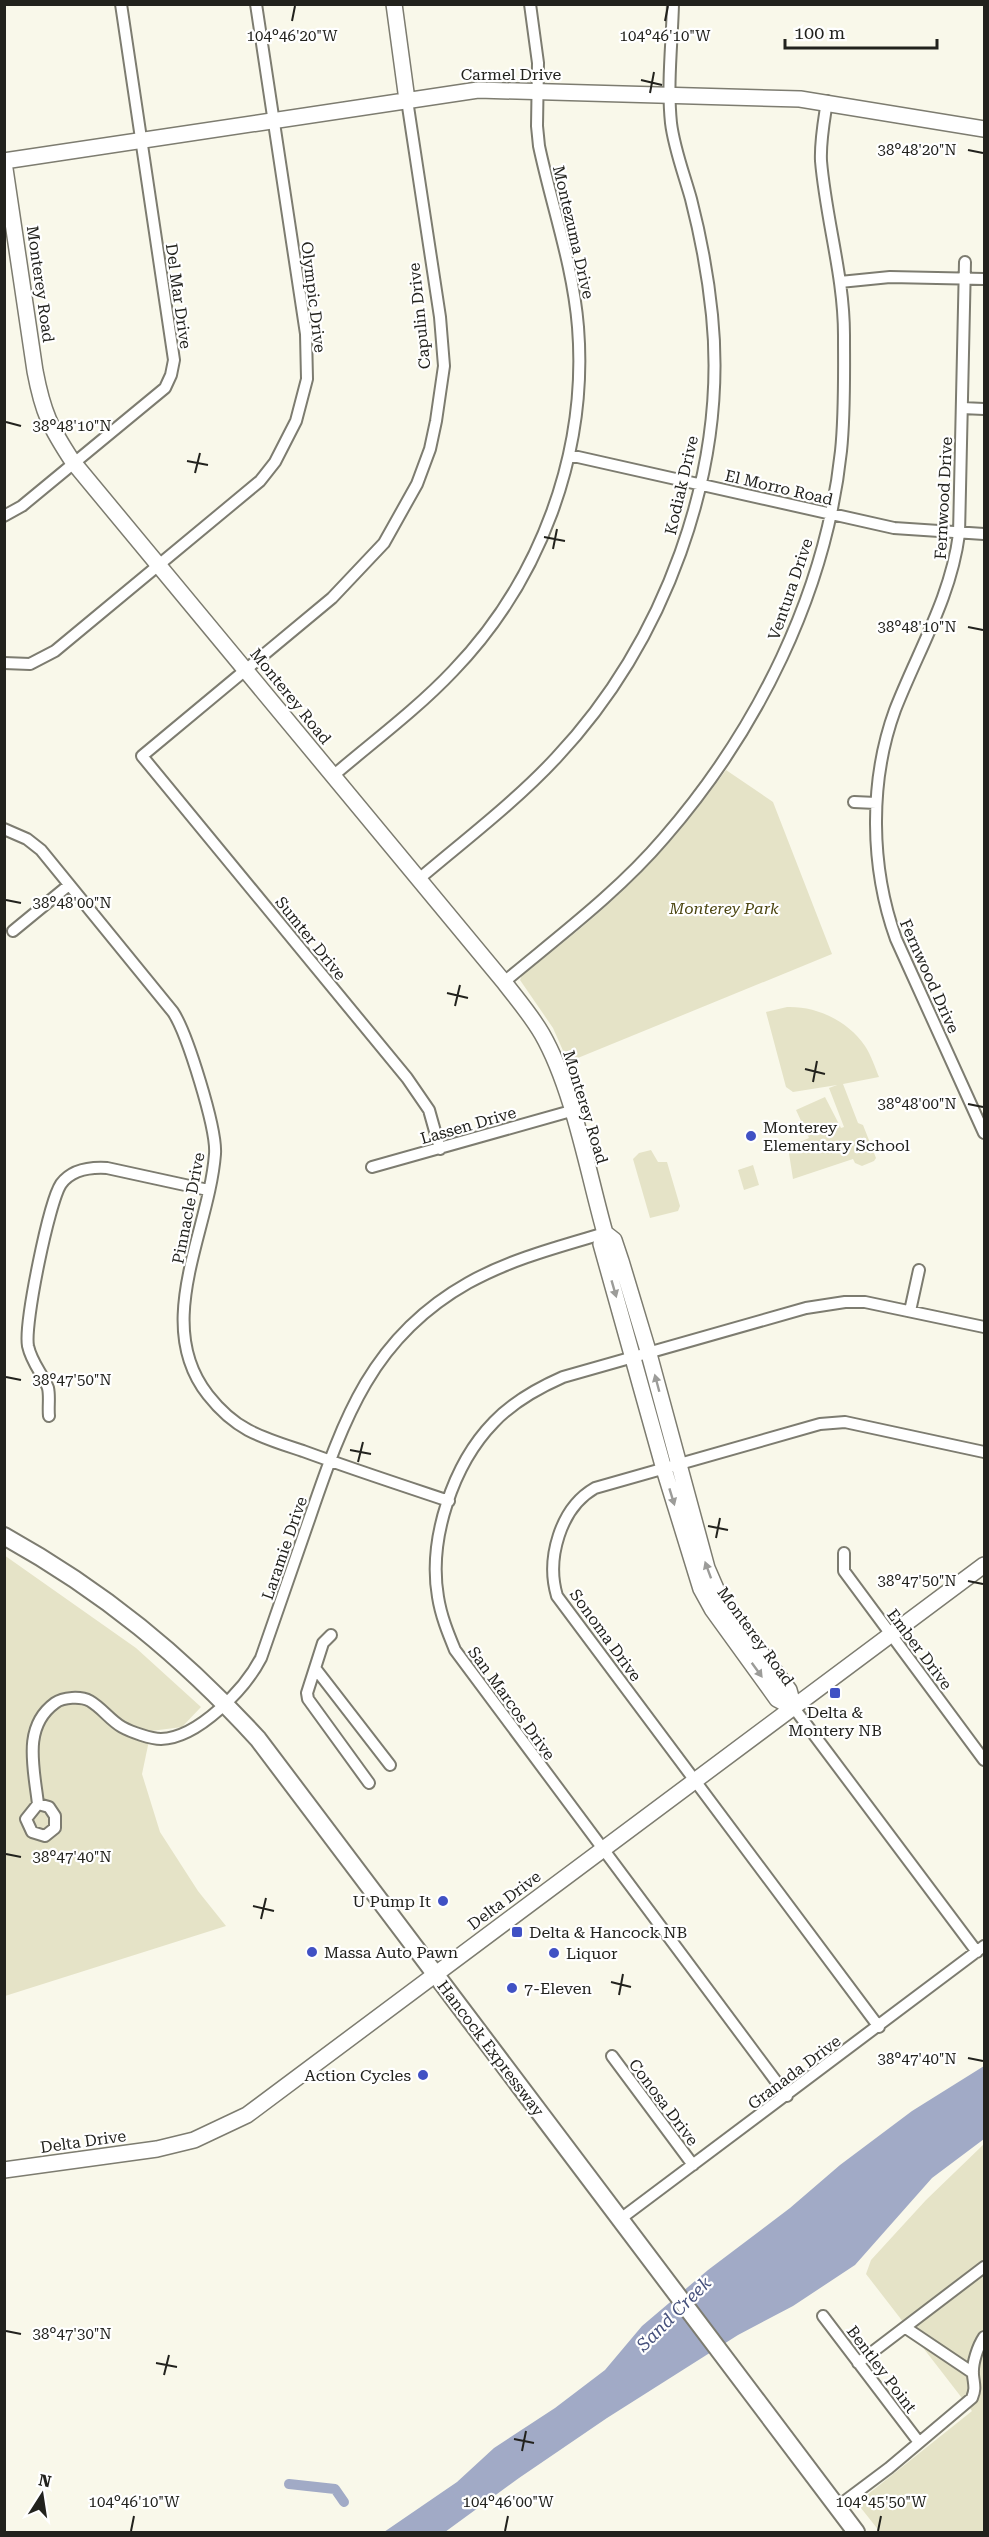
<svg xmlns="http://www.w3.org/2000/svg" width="989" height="2537" font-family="'Roboto Serif',serif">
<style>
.green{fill:#e5e3c7}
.water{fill:#a1aac6}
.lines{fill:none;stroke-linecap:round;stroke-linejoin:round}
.canal{stroke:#a1aac6;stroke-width:10}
.street-casing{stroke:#7d7c70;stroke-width:14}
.secondary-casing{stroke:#7d7c70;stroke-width:18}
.primary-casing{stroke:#7d7c70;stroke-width:20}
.street{stroke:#fff;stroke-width:10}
.secondary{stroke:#fff;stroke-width:15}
.primary{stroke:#fff;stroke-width:16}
.oneway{fill:#9c9c99}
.ticks{fill:none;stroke:#22221d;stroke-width:2}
.poi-dot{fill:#4051c4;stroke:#fff;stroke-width:2}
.labels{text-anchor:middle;stroke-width:4.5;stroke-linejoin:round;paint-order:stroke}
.street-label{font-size:16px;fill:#22221d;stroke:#fff}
.park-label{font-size:16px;font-style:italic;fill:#4c4611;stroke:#fff}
.poi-label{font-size:16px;fill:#22221d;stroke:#fff;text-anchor:start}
.water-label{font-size:18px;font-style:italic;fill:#46517c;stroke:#fff}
.ticks-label{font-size:15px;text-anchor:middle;fill:#22221d;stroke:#fff;stroke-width:4.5;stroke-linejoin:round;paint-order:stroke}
</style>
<rect width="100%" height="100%" fill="#f9f8ea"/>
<path class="green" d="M 726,770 L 773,802 L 832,954 L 568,1062 L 553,1028 L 520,980 L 522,975 C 562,944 602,912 638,876 C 671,843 699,807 726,770 Z
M 787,1007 C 817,1006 848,1021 865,1046 C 871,1055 875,1067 879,1077 L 843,1084 L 858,1123 L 863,1125 L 876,1158 L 874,1161 L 862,1166 L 855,1163 L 853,1159 L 793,1179 L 788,1147 L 809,1138 L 796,1110 L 825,1097 L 841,1128 L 844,1127 L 829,1088 L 837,1085 L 793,1092 L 786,1087 L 766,1012 Z
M 651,1150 L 658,1162 L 667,1162 L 680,1206 L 678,1211 L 650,1218 L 633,1159 L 639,1153 Z
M 753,1165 L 759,1185 L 744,1190 L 738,1170 Z
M 4,1555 L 136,1648 L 201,1707 L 182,1727 L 151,1731 L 142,1774 L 160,1832 L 198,1891 L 226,1926 L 5,1996 Z
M 984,2144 L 984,2532 L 880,2532 L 857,2503 L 972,2411 L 866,2274 L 871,2260 L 926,2200 Z"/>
<path class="water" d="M 984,2066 L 984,2139 L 932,2178 L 855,2265 L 793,2306 L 738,2335 L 607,2418 L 519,2478 L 445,2532 L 384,2532 L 457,2482 L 494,2448 L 555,2408 L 605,2370 L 642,2326 L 708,2270 L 790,2208 L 840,2165 L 912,2111 Z"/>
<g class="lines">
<path class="canal" d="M 289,2484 L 335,2489 L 344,2502"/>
<g class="street-casing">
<path id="street" d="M 407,100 L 440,317 L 444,366 L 436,421 L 430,449 L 417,484 L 384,543 L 332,598 L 142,756 L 407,1078 L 429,1110 L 440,1149
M 965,262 L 959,534 C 951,597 918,651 895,710 C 869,781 870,867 896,939 L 984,1133
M 840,282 L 890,277 L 984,279
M 962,408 L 984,409
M 569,455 L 894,528 L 984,534
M 4,516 L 22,506 L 165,388 L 171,375 L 174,360 L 121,4
M 4,663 L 30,664 L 55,651 L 260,481 L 275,462 L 296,421 L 307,379 L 306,334 L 256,4
M 334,775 C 374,741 417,709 453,671 C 540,581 588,453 578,327 C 573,265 552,207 539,146 L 537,126 L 538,63 L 530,4
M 854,802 L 876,803
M 4,829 L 27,839 L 41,850 L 173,1012 C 187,1033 217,1129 215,1154 C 209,1232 152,1324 208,1395 C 219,1409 233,1422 248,1430 C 265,1439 285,1445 303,1451 C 352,1469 401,1485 449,1501
M 419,879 C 465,840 515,802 556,758 C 664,643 728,473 712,315 C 708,275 701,238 691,199 C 684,174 674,148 671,123 C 667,84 672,43 673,4
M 13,931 L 69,885
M 504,982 C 559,936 618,892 664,838 C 757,731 826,593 841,451 C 845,413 844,373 844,335 C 844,276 826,220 821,161 C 820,141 824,121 827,101
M 372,1167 L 571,1111
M 910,1311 L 919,1270
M 49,1416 C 48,1407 50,1396 48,1388 C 43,1374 32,1364 28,1346 C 24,1324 49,1202 61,1184 C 72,1169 90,1167 107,1168 L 208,1190
M 844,1553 L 844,1571 L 984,1760
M 331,1635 L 323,1643 L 307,1693 L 308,1699 L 369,1783
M 315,1668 L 390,1765
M 794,1708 L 977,1952
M 38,1804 L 26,1819 L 32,1832 L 45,1836 L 55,1828 L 55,1816 L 49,1807 L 38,1804 C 34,1768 22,1727 55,1703 C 63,1697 81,1696 90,1701 C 102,1708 110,1720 122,1727 C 131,1732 151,1739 161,1739 C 198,1738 245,1689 261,1658 C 277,1611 294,1564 310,1517 C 344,1418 372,1337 468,1283 C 511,1259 558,1247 605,1233
M 879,2027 L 557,1596 C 546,1559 560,1508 595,1488 L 820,1424 L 845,1422 L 984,1452
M 612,2056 L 693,2165
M 787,2096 L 455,1650 C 448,1633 441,1616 438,1597 C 428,1539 453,1464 494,1422 C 513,1402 538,1388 563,1377 L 806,1308 L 845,1302 L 865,1302 L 984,1327
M 619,2220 L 984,1946
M 823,2316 L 918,2441
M 906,2328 L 973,2373
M 858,2363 L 984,2267
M 837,2507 L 889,2468 L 972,2398 C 976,2388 974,2385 973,2375 C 972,2363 978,2346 984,2337"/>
</g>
<g class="secondary-casing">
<path id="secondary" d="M 394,4 L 407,100
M 4,161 L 478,90 L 800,99 L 984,129
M 4,162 L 35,371 C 43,413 50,427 73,462 L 504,982 C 517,999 531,1015 542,1034 C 573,1088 588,1173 605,1233 L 601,1244 L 664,1469 L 701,1589 L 712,1609 L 777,1699 L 794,1708
M 605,1233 L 614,1240 L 621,1261 L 649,1354 L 707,1568 L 717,1591 L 733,1616 L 789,1690 L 794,1708
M 4,2170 L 157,2149 L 194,2140 L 247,2115 L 984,1565"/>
</g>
<g class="primary-casing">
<path id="primary" d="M 4,1536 C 103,1591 182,1656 258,1739 L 856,2532"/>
</g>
<use href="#street" class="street"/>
<use href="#secondary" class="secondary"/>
<use href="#primary" class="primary"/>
</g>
<defs><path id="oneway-solid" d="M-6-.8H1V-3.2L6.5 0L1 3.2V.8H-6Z" transform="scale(1.5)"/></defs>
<g class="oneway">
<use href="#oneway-solid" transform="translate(614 1289) rotate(74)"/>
<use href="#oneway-solid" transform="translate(657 1383) rotate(-105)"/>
<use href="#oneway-solid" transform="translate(672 1497) rotate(73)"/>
<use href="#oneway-solid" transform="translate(708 1570) rotate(-110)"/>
<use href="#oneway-solid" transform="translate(757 1670) rotate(54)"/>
</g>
<path class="ticks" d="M 292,21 L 295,6M 665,21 L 668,6M 641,80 L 662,85M 650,93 L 654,72M 968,150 L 983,153M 6,422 L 21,426M 187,461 L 208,465M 195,473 L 200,453M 544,537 L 565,541M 553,549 L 557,529M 968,627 L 983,630M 6,900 L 21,903M 447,993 L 468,998M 455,1006 L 460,985M 805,1069 L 825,1074M 813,1082 L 817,1061M 968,1104 L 983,1107M 6,1377 L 21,1380M 350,1450 L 371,1454M 358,1462 L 363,1442M 708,1526 L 728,1530M 716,1538 L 720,1518M 968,1581 L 983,1584M 6,1854 L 21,1857M 253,1906 L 274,1911M 261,1919 L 266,1898M 611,1982 L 631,1987M 619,1995 L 623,1974M 968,2058 L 983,2061M 6,2331 L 21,2334M 156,2363 L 177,2367M 164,2375 L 169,2355M 514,2439 L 534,2443M 522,2451 L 526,2431M 131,2531 L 134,2516M 505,2531 L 508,2516M 878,2531 L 881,2516"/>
<g class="poi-dot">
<circle cx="751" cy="1136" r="6"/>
<rect x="829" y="1687" width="12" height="12" rx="3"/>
<circle cx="443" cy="1901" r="6"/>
<rect x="511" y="1926" width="12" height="12" rx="3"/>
<circle cx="312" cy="1952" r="6"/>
<circle cx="554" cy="1953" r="6"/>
<circle cx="512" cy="1988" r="6"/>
<circle cx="423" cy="2075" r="6"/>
</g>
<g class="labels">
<g class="street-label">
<text x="511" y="80">Carmel Drive</text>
<text transform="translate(574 232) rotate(77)" y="6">Montezuma Drive</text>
<text transform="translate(41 284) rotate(82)" y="6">Monterey Road</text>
<text transform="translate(179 296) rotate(82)" y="6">Del Mar Drive</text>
<text transform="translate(314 297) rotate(83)" y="6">Olympic Drive</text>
<text transform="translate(419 316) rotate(-96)" y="6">Capulin Drive</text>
<text transform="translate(681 485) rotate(-77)" y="6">Kodiak Drive</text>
<text transform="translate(779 487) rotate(13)" y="6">El Morro Road</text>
<text transform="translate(943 498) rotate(-87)" y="6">Fernwood Drive</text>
<text transform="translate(790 589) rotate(-71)" y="6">Ventura Drive</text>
<text transform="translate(291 696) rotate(51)" y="6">Monterey Road</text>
<text transform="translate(311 938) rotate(51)" y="6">Sumter Drive</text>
<text transform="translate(930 976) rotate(66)" y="6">Fernwood Drive</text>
<text transform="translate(586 1107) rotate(73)" y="6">Monterey Road</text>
<text transform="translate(468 1125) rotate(-16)" y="6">Lassen Drive</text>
<text transform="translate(188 1208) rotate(-79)" y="6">Pinnacle Drive</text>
<text transform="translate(284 1548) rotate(-71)" y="6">Laramie Drive</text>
<text transform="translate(606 1635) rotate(54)" y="6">Sonoma Drive</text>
<text transform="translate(756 1636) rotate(54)" y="6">Monterey Road</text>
<text transform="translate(920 1649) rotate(53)" y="6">Ember Drive</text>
<text transform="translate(512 1703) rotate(54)" y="6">San Marcos Drive</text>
<text transform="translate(504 1900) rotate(-37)" y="6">Delta Drive</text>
<text transform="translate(491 2048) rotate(53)" y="6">Hancock Expressway</text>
<text transform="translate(794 2072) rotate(-37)" y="6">Granada Drive</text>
<text transform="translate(664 2102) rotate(53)" y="6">Conosa Drive</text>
<text transform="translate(83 2141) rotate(-8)" y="6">Delta Drive</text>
<text transform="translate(882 2369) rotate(53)" y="6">Bentley Point</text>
</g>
<g class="park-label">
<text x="724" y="914">Monterey Park</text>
</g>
<g class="poi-label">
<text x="763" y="1133">Monterey<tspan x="763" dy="18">Elementary School</tspan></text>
<text x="835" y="1718" text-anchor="middle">Delta &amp;<tspan x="835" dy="18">Montery NB</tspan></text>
<text x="431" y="1907" text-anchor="end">U Pump It</text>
<text x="529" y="1938">Delta &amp; Hancock NB</text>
<text x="324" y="1958">Massa Auto Pawn</text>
<text x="566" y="1959">Liquor</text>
<text x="524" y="1994">7-Eleven</text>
<text x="411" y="2081" text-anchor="end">Action Cycles</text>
</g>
<g class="water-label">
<text transform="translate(674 2314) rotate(-45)" y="6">Sand Creek</text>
</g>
</g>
<g class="ticks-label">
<text x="292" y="41">104°46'20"W</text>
<text x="665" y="41">104°46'10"W</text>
<text x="917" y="155">38°48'20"N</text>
<text x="72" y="431">38°48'10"N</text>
<text x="917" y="632">38°48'10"N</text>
<text x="72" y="908">38°48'00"N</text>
<text x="917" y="1109">38°48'00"N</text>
<text x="72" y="1385">38°47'50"N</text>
<text x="917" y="1586">38°47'50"N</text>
<text x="72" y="1862">38°47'40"N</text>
<text x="917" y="2064">38°47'40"N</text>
<text x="72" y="2339">38°47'30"N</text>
<text x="134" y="2507">104°46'10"W</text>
<text x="508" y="2507">104°46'00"W</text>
<text x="881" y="2507">104°45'50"W</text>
</g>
<rect width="989" height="2537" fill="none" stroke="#22221d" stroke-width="12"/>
<g transform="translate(42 2495) rotate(12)" stroke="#ffffff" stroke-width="4.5" paint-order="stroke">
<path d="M0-4.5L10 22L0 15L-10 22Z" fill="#22221d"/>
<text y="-9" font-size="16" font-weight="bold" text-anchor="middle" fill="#22221d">N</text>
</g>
<path d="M785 39v9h152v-9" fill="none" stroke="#22221d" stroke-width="3"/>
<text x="794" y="39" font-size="18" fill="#22221d" stroke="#ffffff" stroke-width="4.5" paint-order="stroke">100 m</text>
</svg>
